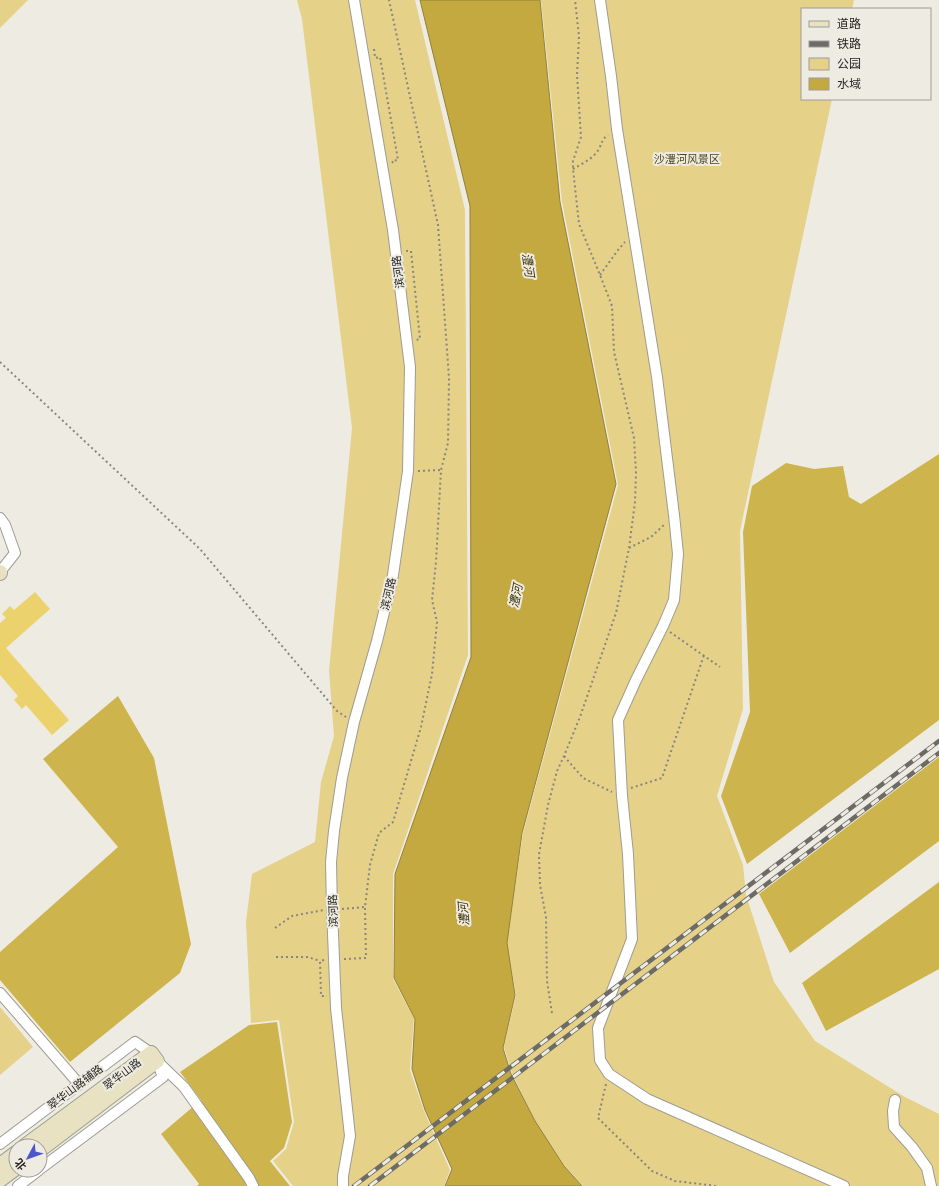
<svg xmlns="http://www.w3.org/2000/svg" width="939" height="1186" font-family="'DM Sans','Noto Sans SC',sans-serif">
<style>
.green{fill:#e5d188}
.forest{fill:#ceb44c}
.water{fill:#c3a940;stroke:#948137}
.building{fill:#ecd26c}
.lines{fill:none;stroke-linecap:round;stroke-linejoin:round}
.street-casing{stroke:#9e9c92;stroke-width:12}
.secondary-casing{stroke:#9e9c92;stroke-width:16}
.path{stroke:#88867f;stroke-width:2;stroke-dasharray:2 3;stroke-linecap:butt}
.street{stroke:#fff;stroke-width:10}
.secondary{stroke:#e9e2c2;stroke-width:14}
.rail-casing{stroke:#6c6b65;stroke-width:4.5}
.rail{stroke:#eeece2;stroke-width:3;stroke-dasharray:9;stroke-linecap:butt}
.labels{text-anchor:middle;stroke-width:4;stroke-linejoin:round;paint-order:stroke}
.park-label{font-size:11px;fill:#4f4419;stroke:#eeece2}
.street-label{font-size:11px;fill:#262521;stroke:#eeece2}
.water-label{font-size:12px;font-style:italic;fill:#3a2f01;stroke:#eeece2}
</style>
<rect width="100%" height="100%" fill="#eeece2"/>
<path class="green" d="M 0,0 L 28,0 L 0,28 Z
M 297,0 L 415,0 L 465,210 L 468,655 L 393,874 L 393,979 L 414,1018 L 410,1070 L 424,1111 L 450,1170 L 444,1186 L 293,1186 L 273,1161 L 286,1149 L 294,1122 L 279,1020 L 251,1023 L 246,922 L 252,874 L 315,842 L 321,782 L 334,736 L 329,671 L 352,428 L 302,19 Z
M 541,0 L 854,0 L 852,9 L 802,9 L 802,99 L 832,99 L 740,531 L 743,709 L 717,796 L 743,865 L 746,895 L 774,982 L 815,1041 L 905,1097 L 939,1114 L 939,1186 L 583,1186 L 564,1165 L 535,1121 L 512,1073 L 504,1047 L 516,995 L 507,943 L 523,833 L 618,485 L 562,202 Z
M 0,1007 L 33,1047 L 0,1075 Z"/>
<path class="forest" d="M 939,454 L 939,720 L 747,864 L 721,796 L 750,712 L 743,532 L 752,486 L 786,463 L 814,469 L 843,466 L 849,497 L 861,504 Z
M 118,696 L 154,758 L 191,944 L 180,973 L 70,1062 L 0,980 L 0,952 L 118,847 L 43,759 Z
M 939,757 L 939,841 L 790,953 L 759,894 Z
M 939,882 L 939,969 L 826,1031 L 802,983 Z
M 277,1022 L 292,1122 L 284,1148 L 270,1161 L 290,1186 L 197,1186 L 199,1184 L 161,1134 L 201,1100 L 180,1072 L 249,1025 Z"/>
<path class="water" d="M 420,0 L 540,0 L 560,202 L 616,484 L 522,833 L 507,943 L 515,995 L 503,1048 L 511,1074 L 535,1121 L 564,1166 L 582,1186 L 445,1186 L 452,1169 L 425,1110 L 412,1069 L 415,1019 L 394,978 L 395,874 L 471,657 L 470,206 Z"/>
<path class="building" d="M 35,592 L 50,609 L 6,648 L 69,720 L 52,735 L 26,705 L 22,709 L 14,700 L 18,696 L 0,675 L 0,623 L 6,618 L 2,614 L 10,606 L 14,610 Z"/>
<g class="lines">
<g class="street-casing">
<path id="street" d="M 600,0 L 611,76 L 617,129 L 657,377 L 674,515 L 678,554 L 674,600 L 663,626 L 636,680 L 618,720 L 622,796 L 628,854 L 632,939 L 598,1028 L 600,1060 L 609,1074 L 647,1099 L 844,1186
M 0,518 L 5,525 L 15,553 L 0,572
M 0,993 L 79,1084
M 159,1063 L 184,1087 L 249,1178 L 253,1186
M 895,1100 L 893,1111 L 894,1127 L 912,1147 L 927,1168 L 931,1186
M 0,1144 L 135,1042 L 151,1053
M 40,1169 L 163,1077 L 157,1061
M 18,1186 L 39,1170
M 343,1186 L 343,1176 L 350,1136 L 336,1008 L 332,909 L 331,862 L 334,831 L 342,778 L 354,722 L 377,641 L 393,575 L 408,471 L 410,367 L 393,230 L 354,0"/>
</g>
<g class="secondary-casing">
<path id="secondary" d="M 0,573 L 0,572
M 25,1146 L 151,1053 L 157,1061 L 40,1150
M 0,1165 L 16,1153
M 0,1180 L 16,1168"/>
</g>
<path class="path" d="M 374,49 L 375,58 L 380,57 L 398,160 L 392,161 L 393,163
M 573,169 C 582,164 594,158 599,149 C 602,143 602,139 608,135
M 407,250 L 407,251 L 411,251 L 420,339 L 416,340
M 600,275 L 618,250 L 625,242
M 0,362 L 200,549 L 337,711 L 346,717
M 418,471 L 441,470
M 629,548 L 651,537 L 666,523
M 670,632 L 720,667
M 564,756 L 583,778 L 612,792
M 631,788 L 662,778 L 704,655
M 342,909 L 365,907
M 275,928 L 292,916 L 324,910
M 276,957 L 308,957 L 320,961
M 344,959 L 366,958 L 365,907 L 370,865 L 379,833 L 393,822 L 421,727 L 432,674 L 437,622 L 432,600 L 436,562 L 441,470 L 448,443 L 449,378 L 438,225 L 389,0
M 324,960 L 320,961 L 321,996 L 327,996
M 552,1013 L 547,981 L 546,917 L 540,885 L 539,854 L 548,805 L 557,771 L 564,756 L 580,717 L 616,613 L 629,548 L 635,502 L 636,473 L 634,438 L 614,352 L 612,306 L 600,275 L 579,224 L 573,169 L 573,161 L 581,137 L 577,75 L 579,36 L 575,0
M 606,1084 L 598,1118 L 652,1171 L 675,1181 L 717,1186"/>
<use href="#street" class="street"/>
<use href="#secondary" class="secondary"/>
<g class="rail-casing">
<path id="rail" d="M 354,1186 L 939,741
M 370,1186 L 939,753"/>
</g>
<use href="#rail" class="rail"/>
</g>
<g class="labels">
<g class="park-label">
<text x="687" y="163">沙澧河风景区</text>
</g>
<g class="street-label">
<text transform="translate(398 272) rotate(-97)" y="4">滨河路</text>
<text transform="translate(388 594) rotate(-77)" y="4">滨河路</text>
<text transform="translate(333 911) rotate(-92)" y="4">滨河路</text>
<text transform="translate(122 1074) rotate(-37)" y="4">翠华山路</text>
<text transform="translate(75 1087) rotate(-37)" y="4">翠华山路辅路</text>
</g>
<g class="water-label">
<text transform="translate(528 265) rotate(81)" y="4">澧河</text>
<text transform="translate(516 596) rotate(-79)" y="4">澧河</text>
<text transform="translate(464 914) rotate(-95)" y="4">澧河</text>
</g>
</g>
<rect x="801" y="8" width="130" height="92" fill="#eeece2" stroke="#9e9c95"/>
<rect x="809" y="21" width="20" height="6" fill="#e9e2c2" stroke="#9e9c95"/>
<text x="837" y="28" font-size="12" fill="#262521">道路</text>
<rect x="809" y="41" width="20" height="6" fill="#6c6b65" stroke="#9e9c95"/>
<text x="837" y="48" font-size="12" fill="#262521">铁路</text>
<rect x="809" y="58" width="20" height="12" fill="#e5d188" stroke="#9e9c95"/>
<text x="837" y="68" font-size="12" fill="#262521">公园</text>
<rect x="809" y="78" width="20" height="12" fill="#c3a940" stroke="#9e9c95"/>
<text x="837" y="88" font-size="12" fill="#262521">水域</text>
<g transform="translate(28 1158) rotate(229)"><circle r="19" fill="#eeece2" stroke="#9e9c95"/>
<path d="M0-3L7 15L0 10L-7 15Z" fill="#4d55cb"/>
<text y="-6" font-size="11" font-weight="bold" text-anchor="middle" fill="#262521">北</text>
</g>
</svg>
